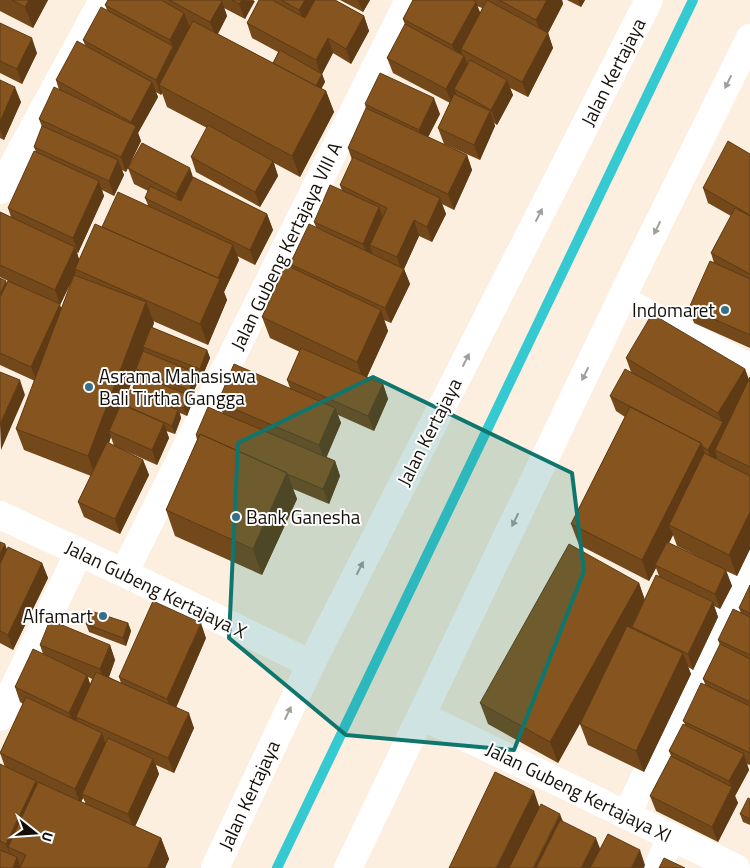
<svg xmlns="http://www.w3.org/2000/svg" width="750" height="868" font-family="'Titillium Web',sans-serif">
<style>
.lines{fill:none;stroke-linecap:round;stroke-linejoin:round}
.stream{stroke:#35c9d1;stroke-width:10}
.service{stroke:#fff;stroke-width:19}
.minor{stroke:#fff;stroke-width:28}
.primary{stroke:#fff;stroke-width:28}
.wall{fill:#73481a;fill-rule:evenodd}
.shaded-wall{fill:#5e3b15}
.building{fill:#86541e;stroke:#5e3b15}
.oneway{fill:#a19f9c}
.marked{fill:#0f766e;fill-opacity:0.2;stroke:#0f766e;stroke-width:4;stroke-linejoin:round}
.poi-dot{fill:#366f88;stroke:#fefefe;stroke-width:2}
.labels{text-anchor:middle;stroke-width:4;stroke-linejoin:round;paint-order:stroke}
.street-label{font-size:19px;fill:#140e08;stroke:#fefefe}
.poi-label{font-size:19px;fill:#140e08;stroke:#fefefe;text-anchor:end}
</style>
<rect width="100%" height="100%" fill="#fdefdf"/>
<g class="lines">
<path class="stream" d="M 277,868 L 693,0"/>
<path class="service" d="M 623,295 L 750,363"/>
<path class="minor" d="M 0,190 L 103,0
M 0,515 L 124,573 L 311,664
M 124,573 L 409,0
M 422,716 L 736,868
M 0,717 L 79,552
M 627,814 L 750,559
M 657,868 L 672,837"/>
<path class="primary" d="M 215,868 L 311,664 L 649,0
M 348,868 L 623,295 L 750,38"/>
</g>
<path class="wall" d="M 0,0 L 48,0 L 33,28 L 0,11 Z
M 108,0 L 254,0 L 245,19 L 224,8 L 227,16 L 218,34 L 273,63 L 278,52 L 252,38 L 247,23 L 273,1 L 273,0 L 335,0 L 364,16 L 369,31 L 351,64 L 333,53 L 322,74 L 325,82 L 321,89 L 326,91 L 334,112 L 300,177 L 274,163 L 278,176 L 260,207 L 196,172 L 191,157 L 207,128 L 167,107 L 162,93 L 161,95 L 156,92 L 158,97 L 138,133 L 141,141 L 126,172 L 122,170 L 124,175 L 114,196 L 102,190 L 104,196 L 78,253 L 77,252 L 79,260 L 102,227 L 148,205 L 145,198 L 148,191 L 134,184 L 128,168 L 193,177 L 267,214 L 273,230 L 255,265 L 237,256 L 239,260 L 224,292 L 227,300 L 208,345 L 153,321 L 154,323 L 152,328 L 207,350 L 210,358 L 202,377 L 196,375 L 198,381 L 191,398 L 190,397 L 192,403 L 187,416 L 180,413 L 181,418 L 175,434 L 166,431 L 169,438 L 157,465 L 121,449 L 143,460 L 149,475 L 120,534 L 84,517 L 78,502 L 91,476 L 24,450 L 16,429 L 35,381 L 0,365 L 0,278 L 7,283 L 8,281 L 0,277 L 0,212 L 11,217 L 8,208 L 36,152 L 34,147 L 42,127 L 39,119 L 59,90 L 56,80 L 85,45 L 83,40 L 107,10 L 105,5 ZM 73,279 L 61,309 L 60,305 ZM 136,370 L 138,375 L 133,388 L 134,392 L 124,405 L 123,405 ZM 111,437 L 114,446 L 109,443 Z
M 340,0 L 370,0 L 363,12 Z
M 413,0 L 562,0 L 563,4 L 548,33 L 553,48 L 528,97 L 510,88 L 513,95 L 497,125 L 494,123 L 495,126 L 480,160 L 444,144 L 438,128 L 450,103 L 393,73 L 387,58 L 405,25 L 403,19 ZM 477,6 L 482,8 L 480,13 Z
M 567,0 L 585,0 L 581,7 Z
M 0,23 L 37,53 L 22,84 L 0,73 Z
M 0,80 L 21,102 L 4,140 L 0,138 Z
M 365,104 L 440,114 L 428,137 L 467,155 L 472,170 L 454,210 L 442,204 L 446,214 L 432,242 L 419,236 L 404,269 L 410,284 L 391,323 L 384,320 L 388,331 L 367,377 L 383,384 L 388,399 L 374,431 L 338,415 L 341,423 L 326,457 L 335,461 L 340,476 L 329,504 L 293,489 L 297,499 L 262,575 L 175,536 L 166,510 L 197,440 L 196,435 L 223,414 L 218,402 L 290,388 L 287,380 L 300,352 L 270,338 L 262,317 L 291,268 L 290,264 L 316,227 L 314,222 L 342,191 L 340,185 L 352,160 L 348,148 L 366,109 Z
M 750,154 L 750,348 L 694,323 L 689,308 L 714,263 L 711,253 L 731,216 L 708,203 L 703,188 Z
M 626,358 L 745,369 L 749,380 L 750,377 L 750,549 L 737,576 L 726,571 L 732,586 L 720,609 L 714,606 L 718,617 L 693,670 L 688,667 L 691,674 L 644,772 L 588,745 L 580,724 L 580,723 L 558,763 L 488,724 L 480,703 L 639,583 L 645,600 L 659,576 L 656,568 L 649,581 L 579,545 L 571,524 L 625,417 L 616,411 L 610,396 L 631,372 ZM 673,535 L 677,546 L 711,563 L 669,543 Z
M 0,542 L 5,544 L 7,550 L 42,563 L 48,578 L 13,650 L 0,643 Z
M 750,585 L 750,765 L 747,764 L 749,770 L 735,796 L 738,803 L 718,842 L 656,811 L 650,796 L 671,756 L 669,751 L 685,724 L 683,721 L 705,684 L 703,679 L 720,645 L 718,640 L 741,613 L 739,608 Z
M 128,623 L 131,631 L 126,646 L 89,632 L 86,624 Z
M 206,638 L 176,707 L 194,728 L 174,773 L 156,765 L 159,774 L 135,826 L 161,838 L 169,859 L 165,868 L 0,868 L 0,764 L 5,767 L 0,753 L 23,704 L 20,702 L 15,687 L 43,654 L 40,645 L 110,645 L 115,660 L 109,677 L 121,683 L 119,677 ZM 88,677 L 92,679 L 90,684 ZM 83,798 L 86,804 L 81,802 Z
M 750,799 L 750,825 L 743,822 L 740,814 Z"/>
<path class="shaded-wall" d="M 29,0 L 48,0 L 33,28 L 25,7 Z
M 242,0 L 255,1 L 245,19 L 239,4 Z
M 305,0 L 319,0 L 305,25 L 299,10 Z
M 358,0 L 370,0 L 363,12 Z
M 547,0 L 562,0 L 563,4 L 548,33 L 553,48 L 528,97 L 522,82 L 544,41 L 536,20 Z
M 578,0 L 585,0 L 581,7 Z
M 222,1 L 227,16 L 216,37 L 210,22 Z
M 476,2 L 482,17 L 461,49 L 462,53 L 458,60 L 452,45 Z
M 184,13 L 190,28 L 159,85 L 162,93 L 161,95 L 156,80 L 173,48 L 170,40 Z
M 364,16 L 369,31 L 351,64 L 346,49 Z
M 32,38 L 37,53 L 22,84 L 17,69 Z
M 328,38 L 333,53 L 321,76 L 316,60 Z
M 464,56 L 470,71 L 454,89 L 457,95 L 452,104 L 446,89 Z
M 322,74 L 325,82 L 317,97 L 314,89 Z
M 507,80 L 513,95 L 497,125 L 491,110 Z
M 152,82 L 158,97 L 138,133 L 141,141 L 126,172 L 121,157 L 134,129 L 131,122 Z
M 15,87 L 21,102 L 4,140 L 0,129 L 0,122 Z
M 326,91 L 334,112 L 300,177 L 292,156 Z
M 434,98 L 440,114 L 424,145 L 419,130 Z
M 490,111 L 495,126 L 480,160 L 474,145 Z
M 467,155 L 472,170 L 454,210 L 448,194 Z
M 118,160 L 124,175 L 114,196 L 109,181 Z
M 273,161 L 278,176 L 260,207 L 255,192 Z
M 190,168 L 195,183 L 182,209 L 176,194 Z
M 99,181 L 104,196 L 78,253 L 73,238 Z
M 440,198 L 446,214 L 432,242 L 427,227 Z
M 379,207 L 385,223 L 370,245 L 372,251 L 369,259 L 363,244 Z
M 267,214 L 273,230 L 255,265 L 250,250 Z
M 414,220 L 419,236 L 404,269 L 410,284 L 391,323 L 385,308 L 402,272 L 397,257 Z
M 233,245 L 239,260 L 224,292 L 227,300 L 208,345 L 200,324 L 217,281 Z
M 75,247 L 80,262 L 75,269 L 76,271 L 60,305 L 65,319 L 37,382 L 31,367 L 60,304 L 55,290 Z
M 6,281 L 9,289 L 0,309 L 0,295 Z
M 146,302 L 154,323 L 145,347 L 143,347 L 144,349 L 137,369 L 136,369 L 136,370 L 113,433 L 109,431 L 111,437 L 96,478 L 88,456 Z
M 381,310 L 388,331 L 364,383 L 357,362 Z
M 207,350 L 210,358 L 202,377 L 200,369 Z
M 745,369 L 750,383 L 715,450 L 717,457 L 713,465 L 708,450 L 722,423 L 718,413 Z
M 196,373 L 198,381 L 191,398 L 189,390 Z
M 20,380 L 25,395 L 1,450 L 0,424 Z
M 383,384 L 388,399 L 374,431 L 368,416 Z
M 189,395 L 192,403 L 187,416 L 184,408 Z
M 335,408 L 341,423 L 325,461 L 319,445 Z
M 178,410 L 181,418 L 175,434 L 172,426 Z
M 164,423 L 169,438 L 157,465 L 152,450 Z
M 701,443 L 709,464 L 669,525 L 673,535 L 657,566 L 655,565 L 656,568 L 649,581 L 642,560 Z
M 143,460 L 149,475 L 120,534 L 115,519 Z
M 335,461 L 340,476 L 329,504 L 323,489 Z
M 287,473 L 297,499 L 262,575 L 253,549 Z
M 750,512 L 750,549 L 737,576 L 729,555 Z
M 5,544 L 10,560 L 0,580 L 0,554 Z
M 42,563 L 48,578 L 13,650 L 8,635 Z
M 726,570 L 732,586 L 720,609 L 715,594 Z
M 639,583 L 646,604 L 632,627 L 633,629 L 558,763 L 550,742 Z
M 713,602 L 718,617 L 693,670 L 688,654 Z
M 128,623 L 131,631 L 126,646 L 123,638 Z
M 201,623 L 206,638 L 173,715 L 167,699 Z
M 110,645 L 115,660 L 106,685 L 100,669 Z
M 683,653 L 691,674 L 644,772 L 636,751 Z
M 87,675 L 92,690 L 76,717 L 78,722 L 74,728 L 69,713 Z
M 189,713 L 194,728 L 174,773 L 168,758 Z
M 102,733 L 107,748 L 82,794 L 83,798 L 80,804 L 75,789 Z
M 744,754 L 749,770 L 735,796 L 738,803 L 718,842 L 712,827 L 732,788 L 729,781 Z
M 153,759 L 159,774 L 134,829 L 128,814 Z
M 36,781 L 41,797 L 8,847 L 12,858 L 12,859 L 6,844 Z
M 534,791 L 541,812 L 514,868 L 496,868 Z
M 560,814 L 566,829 L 546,868 L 533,868 Z
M 161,838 L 169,859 L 165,868 L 148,868 Z
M 596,838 L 604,859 L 599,868 L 581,868 Z
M 640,850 L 645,865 L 644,868 L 631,868 Z
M 17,857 L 21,868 L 13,868 Z"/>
<path class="building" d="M 12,0 L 29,0 L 25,7 Z
M 108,0 L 161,0 L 184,13 L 170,40 L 105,5 Z
M 169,0 L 220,0 L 222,1 L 210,22 Z
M 232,0 L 242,0 L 239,4 Z
M 259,0 L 272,0 L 305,18 L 315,0 L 335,0 L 364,16 L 346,49 L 328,38 L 316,60 L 247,23 Z
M 281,0 L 305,0 L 299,10 Z
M 413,0 L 473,0 L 476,2 L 452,45 L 403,19 Z
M 487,0 L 548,33 L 522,82 L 461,49 Z
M 499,0 L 547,0 L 536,20 Z
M 101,7 L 173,46 L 156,80 L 83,40 Z
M 193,21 L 326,91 L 292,156 L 159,85 Z
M 0,23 L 32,38 L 17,69 L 0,61 Z
M 405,24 L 464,56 L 446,89 L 387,58 Z
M 77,41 L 152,82 L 131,122 L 56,80 Z
M 280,50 L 322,74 L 316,86 L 273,63 Z
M 470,60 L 507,80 L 491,110 L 454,89 Z
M 380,73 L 434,98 L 419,130 L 365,104 Z
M 0,80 L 15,87 L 0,122 Z
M 54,87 L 136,126 L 121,157 L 39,119 Z
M 454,94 L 490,111 L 474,145 L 438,128 Z
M 366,108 L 467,155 L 448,194 L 348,148 Z
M 208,125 L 273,161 L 255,192 L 191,157 Z
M 42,126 L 118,160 L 109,181 L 34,147 Z
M 728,141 L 750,154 L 750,215 L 703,188 Z
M 142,143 L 190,168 L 176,194 L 128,168 Z
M 34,151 L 99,181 L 73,238 L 8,208 Z
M 353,157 L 440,198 L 427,227 L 414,220 L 397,257 L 370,245 L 387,208 L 340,185 Z
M 193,177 L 267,214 L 250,250 L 145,198 L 150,186 L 181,201 Z
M 330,185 L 379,207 L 363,244 L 314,222 Z
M 118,192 L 233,245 L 218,278 L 102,227 Z
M 735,208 L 750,216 L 750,274 L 711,253 Z
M 0,212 L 75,247 L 55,290 L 0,265 Z
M 95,224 L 220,279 L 200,324 L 75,269 Z
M 309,224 L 404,269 L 385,308 L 290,264 Z
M 710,261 L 750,279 L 750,335 L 689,308 Z
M 286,265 L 381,310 L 357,362 L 262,317 Z
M 74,275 L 146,302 L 88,456 L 16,429 Z
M 0,278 L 6,281 L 0,295 Z
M 8,281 L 60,304 L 31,367 L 0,353 L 0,297 Z
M 652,314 L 745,369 L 718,413 L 626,358 Z
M 151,327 L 207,350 L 200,369 L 143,347 Z
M 301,348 L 383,384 L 368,416 L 287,380 Z
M 143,351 L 196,373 L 189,390 L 136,369 Z
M 234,364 L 335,408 L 319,445 L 218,402 Z
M 625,369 L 723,422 L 708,450 L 703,447 L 701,443 L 610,396 Z
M 0,372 L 20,380 L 0,424 Z
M 138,375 L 189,395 L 184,408 L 133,388 Z
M 750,377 L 750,467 L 715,450 Z
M 130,390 L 178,410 L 172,426 L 124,405 Z
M 121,404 L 164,423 L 152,450 L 109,431 Z
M 208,407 L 335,461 L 323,489 L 287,474 L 287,473 L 200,434 L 199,437 L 196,435 Z
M 630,407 L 701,443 L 642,560 L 571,524 Z
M 200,434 L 287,473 L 253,549 L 166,510 Z
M 107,442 L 143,460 L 115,519 L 78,502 Z
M 704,453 L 750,476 L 750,512 L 729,555 L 669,525 Z
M 0,542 L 5,544 L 0,554 Z
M 667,542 L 726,570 L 715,594 L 655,565 Z
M 569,544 L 639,583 L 550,742 L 480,703 Z
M 8,547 L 42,563 L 8,635 L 0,631 L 0,564 Z
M 656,575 L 713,602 L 688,654 L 632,627 Z
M 750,585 L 750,613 L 739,608 Z
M 153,601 L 201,623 L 167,699 L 119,677 Z
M 733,609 L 750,617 L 750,655 L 718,640 Z
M 91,611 L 128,623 L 123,638 L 86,624 Z
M 50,620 L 110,645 L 100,669 L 40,645 Z
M 627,626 L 683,653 L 636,751 L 580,724 Z
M 720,644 L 750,659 L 750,702 L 703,679 Z
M 33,649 L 87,675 L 69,713 L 15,687 Z
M 96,672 L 189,713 L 168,758 L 76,717 Z
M 701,683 L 750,706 L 750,753 L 683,721 Z
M 26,697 L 102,733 L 75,789 L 0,753 Z
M 683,724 L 744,754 L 729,781 L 669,751 Z
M 108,738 L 153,759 L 128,814 L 82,794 Z
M 671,756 L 732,787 L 712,827 L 650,796 Z
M 0,764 L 36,781 L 6,844 L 0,841 Z
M 495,772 L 534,791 L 496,868 L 449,868 Z
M 38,782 L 161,838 L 148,868 L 20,868 L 26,855 L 8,847 Z
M 748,798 L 750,799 L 750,819 L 740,814 Z
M 541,804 L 560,814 L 533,868 L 509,868 Z
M 560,820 L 596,838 L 581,868 L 536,868 Z
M 608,834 L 640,850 L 631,868 L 590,868 Z
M 0,850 L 17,857 L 13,868 L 0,868 Z
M 664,858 L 685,868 L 659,868 Z"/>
<defs><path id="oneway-solid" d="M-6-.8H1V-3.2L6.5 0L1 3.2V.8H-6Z" transform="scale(1.25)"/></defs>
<g class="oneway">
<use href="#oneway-solid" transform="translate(728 82) rotate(116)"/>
<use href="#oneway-solid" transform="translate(539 215) rotate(-63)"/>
<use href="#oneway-solid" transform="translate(657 228) rotate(116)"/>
<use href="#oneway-solid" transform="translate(466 360) rotate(-63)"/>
<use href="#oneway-solid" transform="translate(585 374) rotate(116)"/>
<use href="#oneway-solid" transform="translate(515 520) rotate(116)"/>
<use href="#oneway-solid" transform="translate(360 568) rotate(-63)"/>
<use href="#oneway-solid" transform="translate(288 713) rotate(-65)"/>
</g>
<path class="marked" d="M 373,377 L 572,473 L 584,571 L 514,750 L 346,735 L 229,638 L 238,443 Z"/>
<g class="poi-dot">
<circle cx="725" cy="310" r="5"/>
<circle cx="89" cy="387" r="5"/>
<circle cx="236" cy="517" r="5"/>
<circle cx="103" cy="616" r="5"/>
</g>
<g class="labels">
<g class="street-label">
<text transform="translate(613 72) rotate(-63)" y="7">Jalan Kertajaya</text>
<text transform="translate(286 246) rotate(-64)" y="7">Jalan Gubeng Kertajaya VIII A</text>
<text transform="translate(429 432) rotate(-63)" y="7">Jalan Kertajaya</text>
<text transform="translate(156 589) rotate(26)" y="7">Jalan Gubeng Kertajaya X</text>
<text transform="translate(579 792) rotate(26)" y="7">Jalan Gubeng Kertajaya XI</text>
<text transform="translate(249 795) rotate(-65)" y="7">Jalan Kertajaya</text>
</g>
<g class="poi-label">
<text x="715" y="317">Indomaret</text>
<text x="99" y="383" text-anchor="start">Asrama Mahasiswa<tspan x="99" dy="22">Bali Tirtha Gangga</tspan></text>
<text x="246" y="524" text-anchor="start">Bank Ganesha</text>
<text x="93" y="623">Alfamart</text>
</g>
</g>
<g transform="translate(35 833) rotate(107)" stroke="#fefefe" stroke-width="4" paint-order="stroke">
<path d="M0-4L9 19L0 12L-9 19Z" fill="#140e08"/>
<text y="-8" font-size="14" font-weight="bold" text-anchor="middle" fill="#140e08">U</text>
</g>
</svg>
